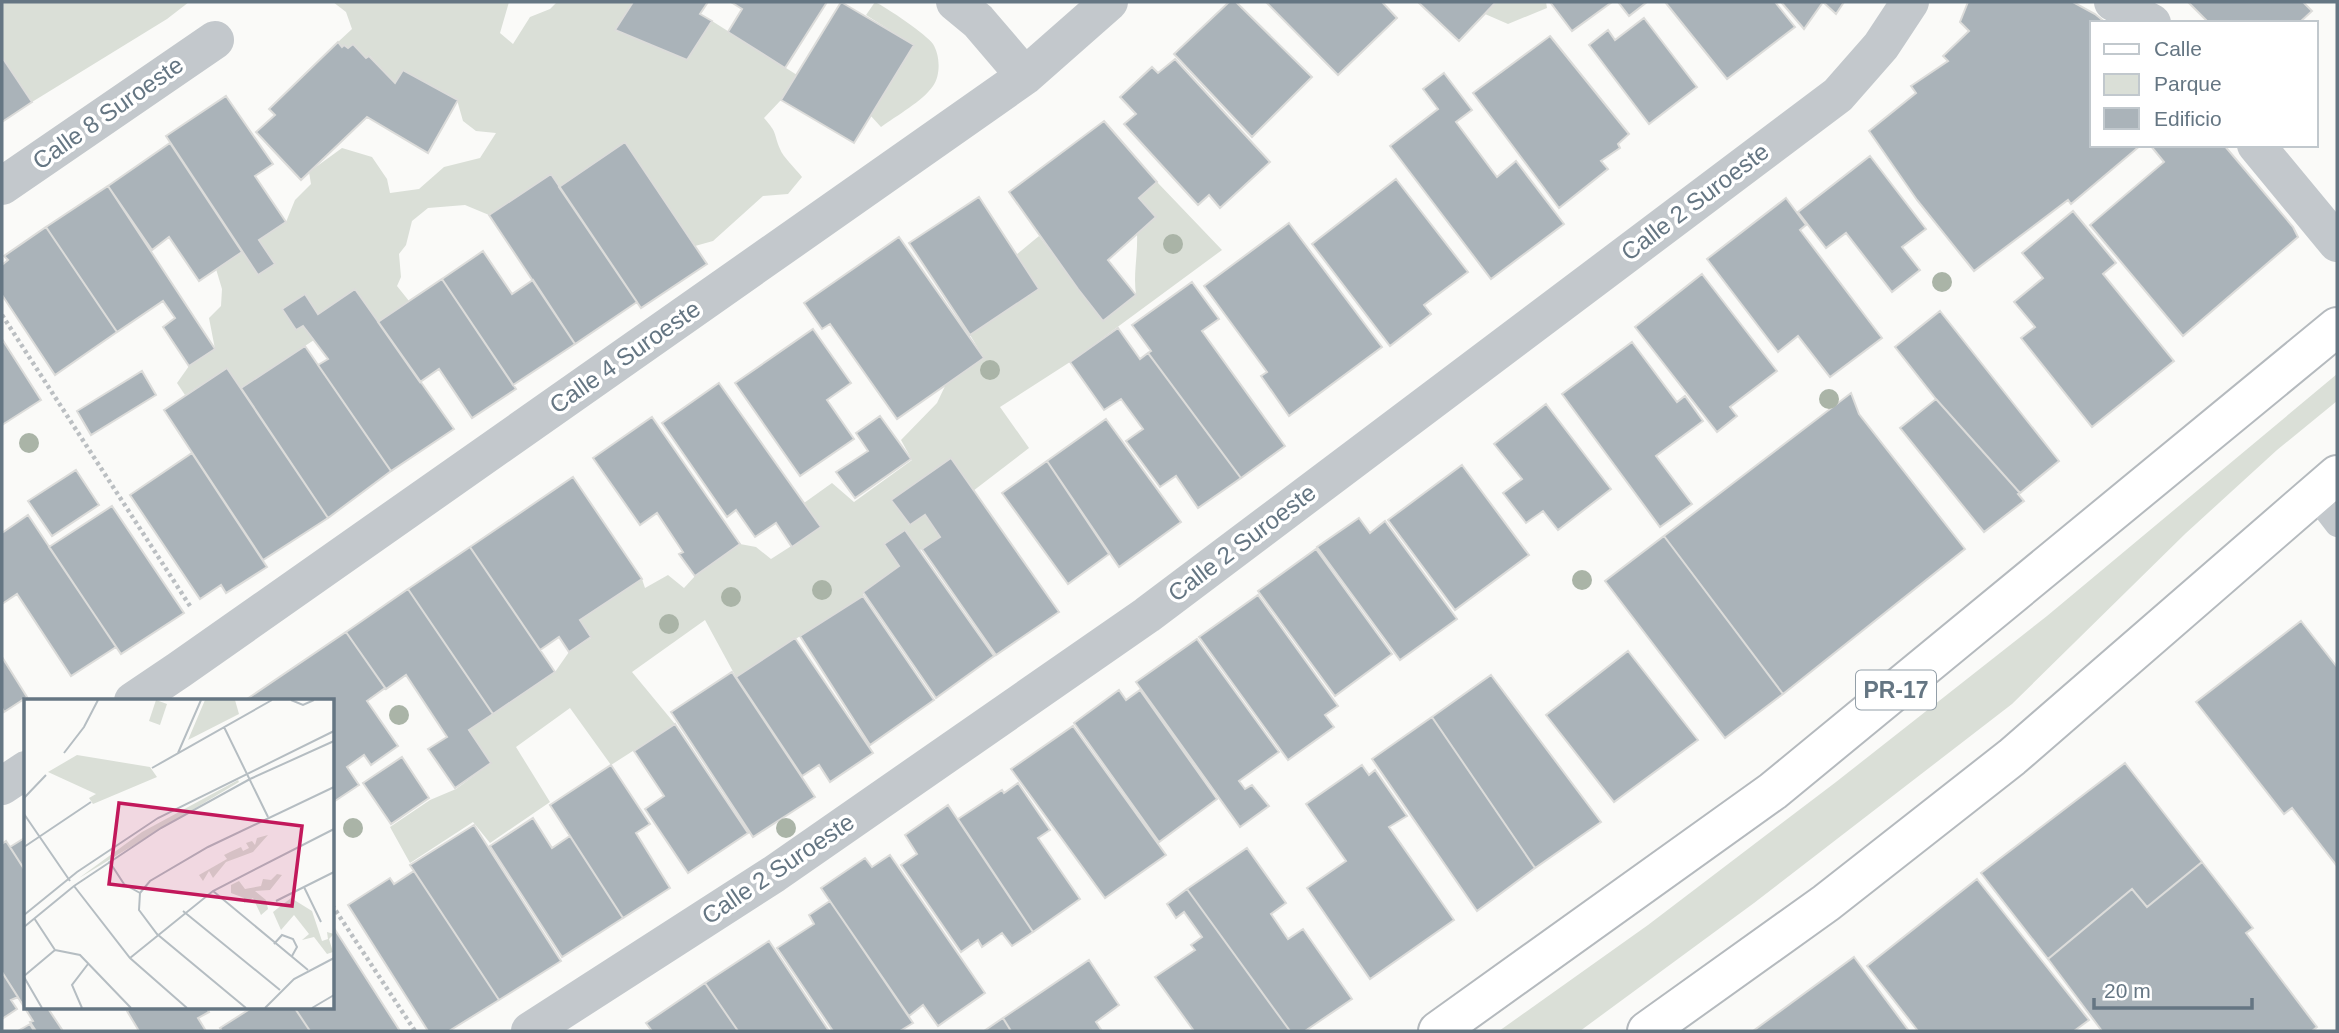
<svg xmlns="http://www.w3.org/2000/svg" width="2339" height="1033" font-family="Arial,sans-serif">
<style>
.green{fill:#dadfd7}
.building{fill:#aab3b9;stroke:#dcdcda;stroke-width:2}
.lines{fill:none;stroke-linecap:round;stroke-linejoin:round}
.primary-casing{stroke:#b5babe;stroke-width:42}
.path{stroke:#bbbfc2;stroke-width:4.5;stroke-dasharray:3.5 3.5;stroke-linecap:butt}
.service{stroke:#c3c8cc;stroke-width:24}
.minor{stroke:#c3c8cc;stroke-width:38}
.primary{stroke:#fff;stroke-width:38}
.tree{fill:#aab4a7}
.labels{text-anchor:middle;stroke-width:7;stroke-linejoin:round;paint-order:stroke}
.shield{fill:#fff;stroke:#939fa8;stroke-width:2}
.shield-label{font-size:23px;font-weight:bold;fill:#657683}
.street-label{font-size:24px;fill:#657683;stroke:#fff}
.inset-road{fill:none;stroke:#b5bdc2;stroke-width:2}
.view{fill:#c2185b;fill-opacity:0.15;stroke:#c2185b;stroke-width:3.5}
.inset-edge{fill:none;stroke:#657683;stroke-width:3.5}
</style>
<rect width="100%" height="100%" fill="#fafaf8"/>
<path class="green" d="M 2,2 L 189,2 L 167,19 L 32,102 L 2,57 Z
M 333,2 L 509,2 L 500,33 L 513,44 L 530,17 L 550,9 L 557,2 L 633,2 L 616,31 L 687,60 L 712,21 L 797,75 L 781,100 L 764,118 C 778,134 773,132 780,149 C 783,157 796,169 802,177 L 788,194 L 763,196 L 713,241 L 695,246 L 625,143 L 559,187 L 489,215 L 465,205 L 428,208 L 412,221 L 406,245 L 399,254 L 401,277 L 397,286 L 409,301 L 378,322 L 355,289 L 318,314 L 304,294 L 282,309 L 296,330 L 303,326 L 314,340 L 241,388 L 227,368 L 185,395 L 177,383 L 189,366 L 215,349 L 209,318 L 221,306 L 222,289 L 216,269 L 242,252 L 258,275 L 274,264 L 259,240 L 286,222 L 295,200 L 311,184 L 309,172 L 342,148 L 372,157 L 387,179 L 390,193 L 419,189 L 444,167 L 480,158 L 496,133 L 476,131 L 463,121 L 457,100 L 395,83 L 370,56 L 366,58 L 353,44 L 348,48 L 345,45 L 342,47 L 338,42 L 352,29 L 346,12 Z
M 875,2 C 886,7 927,35 933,44 C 940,55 941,75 933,86 C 923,101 896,116 881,127 L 870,115 L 913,45 L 866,15 Z
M 1496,2 L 1546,2 L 1547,8 L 1508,24 L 1485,14 Z
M 1157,182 L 1222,250 L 1070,362 L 1000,407 L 1029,448 L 973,491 L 951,458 L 892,499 L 909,525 L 925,515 L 940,537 L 920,550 L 905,530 L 884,544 L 899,566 L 863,592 L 863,596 L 736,677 L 705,620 L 632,672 L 675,724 L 611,765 L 570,708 L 516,747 L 550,802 L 490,843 L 473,822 L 410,863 L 390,827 L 430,800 L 456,789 L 491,763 L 469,730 L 555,672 L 569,652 L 591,638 L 580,620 L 642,579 L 645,588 L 668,575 L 684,588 L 695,576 L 740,544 L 756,547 L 771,559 L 821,527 L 804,503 L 832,483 L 854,502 L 912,460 L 901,440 L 937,403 L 946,384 L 984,358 L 970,335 L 1039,289 L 1016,255 L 1039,236 L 1103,321 L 1136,295 C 1133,273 1138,256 1137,234 L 1156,217 L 1139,198 Z
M 2337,374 L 2337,401 L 2277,450 L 2185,534 L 2012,704 L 1754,903 L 1580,1031 L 1499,1031 L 1648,925 L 1836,782 L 2047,616 Z"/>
<path class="building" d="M 633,2 L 708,2 L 700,14 L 712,21 L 687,60 L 615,30 Z
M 731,2 L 827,2 L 785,68 L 728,32 L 742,9 Z
M 841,2 L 914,45 L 854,143 L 781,100 Z
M 1229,2 L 1236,2 L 1312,77 L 1252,137 L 1174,54 Z
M 1266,2 L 1382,2 L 1397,18 L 1338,75 Z
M 1418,2 L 1496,2 L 1459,41 Z
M 1550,2 L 1612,2 L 1572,31 Z
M 1618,2 L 1647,2 L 1629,16 Z
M 1665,2 L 1775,2 L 1795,27 L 1727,79 Z
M 1781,2 L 1823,2 L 1804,29 Z
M 1823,2 L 1844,2 L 1836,14 Z
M 1968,2 L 2073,2 L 2095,14 L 2106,23 L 2092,23 L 2092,145 L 2141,145 L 2071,204 L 2068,200 L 1974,271 L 1917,200 L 1869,131 L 1916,93 L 1911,86 L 1948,61 L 1943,56 L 1969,31 L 1960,22 Z
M 2188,2 L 2303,2 L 2312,11 L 2299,23 L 2209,23 Z
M 1644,18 L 1697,87 L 1649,124 L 1589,45 L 1608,30 L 1615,40 Z
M 1550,36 L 1629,134 L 1618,144 L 1620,148 L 1601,161 L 1608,169 L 1559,208 L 1473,93 Z
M 338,42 L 342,47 L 344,45 L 348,48 L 353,44 L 366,58 L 369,56 L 395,83 L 403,70 L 458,100 L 428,153 L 367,117 L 301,180 L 256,132 L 275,115 L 269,109 Z
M 2,57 L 32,102 L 2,122 Z
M 1175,59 L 1270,162 L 1220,208 L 1209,195 L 1198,205 L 1124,124 L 1136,114 L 1120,97 L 1152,67 L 1158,73 Z
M 1444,73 L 1472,110 L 1456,122 L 1497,177 L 1516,161 L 1564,224 L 1491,279 L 1390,146 L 1438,109 L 1423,89 Z
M 226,96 L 273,164 L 255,176 L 286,222 L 259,240 L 275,264 L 258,275 L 166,136 Z
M 1104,121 L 1157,182 L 1139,198 L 1156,217 L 1108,260 L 1136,295 L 1103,321 L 1078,289 L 1009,192 Z
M 625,142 L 707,264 L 641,308 L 559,187 Z
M 170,143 L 242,252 L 199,281 L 169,237 L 152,250 L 108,186 Z
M 2150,145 L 2224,145 L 2293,227 L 2298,237 L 2183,336 L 2090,225 L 2164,162 Z
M 1870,156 L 1926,229 L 1902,247 L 1920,270 L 1892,292 L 1846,233 L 1826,248 L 1798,212 Z
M 551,174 L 637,302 L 575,344 L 489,215 Z
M 1396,179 L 1468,272 L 1424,305 L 1431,314 L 1390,346 L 1312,244 Z
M 108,186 L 215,349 L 189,366 L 163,327 L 175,318 L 163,301 L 117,332 L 46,227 Z
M 979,197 L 1039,289 L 970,335 L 909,243 Z
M 1786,198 L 1806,225 L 1800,230 L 1882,338 L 1830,377 L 1798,336 L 1778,352 L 1707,259 Z
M 2073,211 L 2116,263 L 2103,274 L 2174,361 L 2092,427 L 2021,338 L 2035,327 L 2014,302 L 2043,278 L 2022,253 Z
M 1289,223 L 1382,347 L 1289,416 L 1261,376 L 1267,372 L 1204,286 Z
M 46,227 L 117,332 L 55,375 L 2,295 L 2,265 L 8,260 L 4,256 Z
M 899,237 L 984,358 L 897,419 L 830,324 L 822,329 L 804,303 Z
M 483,251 L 512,294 L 533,280 L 575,344 L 513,385 L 442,279 Z
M 1702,274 L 1777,371 L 1730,407 L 1737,416 L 1717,432 L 1635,327 Z
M 442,279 L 516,389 L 472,418 L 439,369 L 420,382 L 378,322 Z
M 1192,282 L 1219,319 L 1202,331 L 1285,446 L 1241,478 L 1148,353 L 1151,351 L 1132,325 Z
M 355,289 L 454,429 L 391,471 L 318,365 L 328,359 L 303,326 L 296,330 L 282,309 L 305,294 L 318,314 Z
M 1940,311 L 2059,461 L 2020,493 L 1936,399 L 1895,347 Z
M 1118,328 L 1140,359 L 1148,353 L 1241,478 L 1198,508 L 1176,476 L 1160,487 L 1126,441 L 1143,429 L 1121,399 L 1104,410 L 1070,362 Z
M 813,329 L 851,383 L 827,400 L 854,439 L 800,476 L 735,383 Z
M 2,339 L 41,400 L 2,425 Z
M 1632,342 L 1677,402 L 1685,396 L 1703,421 L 1656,456 L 1692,504 L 1660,527 L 1562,394 Z
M 305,346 L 391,471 L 328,518 L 241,388 Z
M 227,368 L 328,518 L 263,560 L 164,410 Z
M 142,371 L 156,395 L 91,435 L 77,411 Z
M 719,383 L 821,527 L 792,547 L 776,523 L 755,537 L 736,510 L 727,517 L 662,423 Z
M 1851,393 L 1859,414 L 1965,549 L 1783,694 L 1664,536 Z
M 1936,399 L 2020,493 L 2018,494 L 2024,501 L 1984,532 L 1900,428 Z
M 1546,404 L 1611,489 L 1558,530 L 1543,511 L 1526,523 L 1503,493 L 1522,479 L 1494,444 Z
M 880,416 L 911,459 L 855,498 L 836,472 L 868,451 L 856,433 Z
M 652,417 L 740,544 L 695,576 L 679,554 L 683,552 L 657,513 L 640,525 L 593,458 Z
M 1106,419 L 1181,522 L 1119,567 L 1047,461 Z
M 192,453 L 267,567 L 226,593 L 221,585 L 200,599 L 130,495 Z
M 951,458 L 1059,612 L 996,655 L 922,549 L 940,537 L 925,515 L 910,525 L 891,500 Z
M 1047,461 L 1109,554 L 1068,584 L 1002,493 Z
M 1462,465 L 1529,555 L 1455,610 L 1388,520 Z
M 76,470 L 99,505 L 52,536 L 28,501 Z
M 573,477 L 642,579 L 580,620 L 591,637 L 569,652 L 559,637 L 540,650 L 470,547 Z
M 112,506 L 184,613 L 121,654 L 49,547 Z
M 28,515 L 116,647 L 71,676 L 17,594 L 2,604 L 2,533 Z
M 1359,518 L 1370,533 L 1385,521 L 1457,619 L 1400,660 L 1317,547 Z
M 905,530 L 994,656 L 936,698 L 863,592 L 899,566 L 884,544 Z
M 1664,536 L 1783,694 L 1725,738 L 1605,581 Z
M 470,547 L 555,672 L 493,714 L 408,589 Z
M 1316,549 L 1392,654 L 1335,696 L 1258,591 Z
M 408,589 L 493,714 L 469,730 L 491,763 L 455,788 L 428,749 L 447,737 L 406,675 L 386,689 L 346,632 Z
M 1258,595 L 1338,706 L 1325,715 L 1334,727 L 1288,760 L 1199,637 Z
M 863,596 L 934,700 L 870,745 L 800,636 Z
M 2301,621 L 2337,667 L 2337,866 L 2292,808 L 2284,814 L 2196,702 Z
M 346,632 L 385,688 L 367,701 L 398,746 L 371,765 L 364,755 L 347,767 L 359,785 L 332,803 L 332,701 L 244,701 Z
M 795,638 L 873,753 L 830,782 L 819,765 L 802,776 L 736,677 Z
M 1197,639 L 1279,752 L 1239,781 L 1245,789 L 1252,785 L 1269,806 L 1240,827 L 1136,682 Z
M 1628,651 L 1698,740 L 1614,802 L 1546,715 Z
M 2,657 L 27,697 L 4,712 L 2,708 Z
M 732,672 L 815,797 L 753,837 L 671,712 Z
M 1491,675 L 1601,822 L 1535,868 L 1432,717 Z
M 1119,690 L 1126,700 L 1140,690 L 1217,799 L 1159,842 L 1074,723 Z
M 1432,717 L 1535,868 L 1477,911 L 1372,759 Z
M 675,724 L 748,833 L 688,873 L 645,809 L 664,796 L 634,751 Z
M 1073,726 L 1166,855 L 1105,898 L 1011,769 Z
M 402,757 L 429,798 L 391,824 L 363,783 Z
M 2125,763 L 2202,862 L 2147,907 L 2132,889 L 2048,959 L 1981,873 Z
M 611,765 L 650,824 L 636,833 L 670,888 L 623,918 L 550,805 Z
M 1362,765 L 1369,775 L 1375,770 L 1407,816 L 1389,827 L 1454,920 L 1370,979 L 1307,888 L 1346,861 L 1306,804 Z
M 1018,783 L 1050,830 L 1038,838 L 1080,899 L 1033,932 L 958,819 L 1002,790 L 1004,793 Z
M 948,805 L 1033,932 L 1012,946 L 1002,933 L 982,947 L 978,940 L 961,952 L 901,865 L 917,854 L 905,835 Z
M 533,818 L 552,848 L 570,836 L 623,918 L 562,957 L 490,846 Z
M 474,825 L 561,961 L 499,1000 L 410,865 Z
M 26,837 L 26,872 L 10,847 Z
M 6,841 L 26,872 L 26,1007 L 47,1007 L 63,1031 L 36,1031 L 30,1022 L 33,1021 L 2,972 L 2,844 Z
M 1247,848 L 1286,903 L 1271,914 L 1288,939 L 1303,929 L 1352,999 L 1305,1031 L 1290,1031 L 1187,889 Z
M 890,855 L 985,993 L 938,1026 L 923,1005 L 909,1016 L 821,888 L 865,858 L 872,867 Z
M 2202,862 L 2253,928 L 2246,933 L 2317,1027 L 2312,1031 L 2102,1031 L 2048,959 L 2132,889 L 2147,907 Z
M 414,871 L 499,1000 L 449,1031 L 428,1031 L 348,905 L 390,878 L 394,884 Z
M 1977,879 L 2089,1020 L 2074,1031 L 1918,1031 L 1867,966 Z
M 1187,889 L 1290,1031 L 1194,1031 L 1155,977 L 1195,950 L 1191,945 L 1202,937 L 1184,912 L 1176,918 L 1167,904 Z
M 830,901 L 913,1023 L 900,1031 L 833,1031 L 777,948 L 814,924 L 809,915 Z
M 332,925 L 400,1031 L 310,1031 L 294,1007 L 332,1007 Z
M 769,941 L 829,1031 L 738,1031 L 705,983 Z
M 1854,957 L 1909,1031 L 1753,1031 Z
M 1089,960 L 1119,1005 L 1096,1022 L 1102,1031 L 1011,1031 L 1003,1018 Z
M 2,972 L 18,997 L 11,1000 L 17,1009 L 2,1019 Z
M 705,983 L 738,1031 L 652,1031 L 646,1023 Z
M 133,1007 L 206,1007 L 209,1012 L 198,1018 L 206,1031 L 139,1031 L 127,1011 Z
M 253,1007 L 294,1007 L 310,1031 L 222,1031 L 220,1028 Z
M 1003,1018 L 1011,1031 L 984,1031 Z
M 30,1024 L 34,1031 L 18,1031 Z"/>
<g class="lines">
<g class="primary-casing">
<path id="primary" d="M 1438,1031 L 1773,791 L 2337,327
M 1647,1031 L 1826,903 L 2012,757 L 2337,475"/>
</g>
<path class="path" d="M 2,315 L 190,606
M 332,905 L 415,1031"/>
<path class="service" d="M 2314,495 L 2337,525"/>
<path class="minor" d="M 955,2 L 978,21 L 1025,76
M 2113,2 L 2152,23
M 2256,145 L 2337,243
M 2,186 L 215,40
M 133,701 L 179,670 L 1025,76 L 1109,2
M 2,786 L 26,770
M 530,1031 L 774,874 L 1147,615 L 1838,95 L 1881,46 L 1910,2"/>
<use href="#primary" class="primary"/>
</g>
<g class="tree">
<circle cx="1173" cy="244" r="10"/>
<circle cx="1942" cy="282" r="10"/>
<circle cx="990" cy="370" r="10"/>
<circle cx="1829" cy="399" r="10"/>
<circle cx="29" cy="443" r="10"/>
<circle cx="1582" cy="580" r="10"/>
<circle cx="822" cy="590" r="10"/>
<circle cx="731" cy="597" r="10"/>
<circle cx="669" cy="624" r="10"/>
<circle cx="399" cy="715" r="10"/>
<circle cx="353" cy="828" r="10"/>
<circle cx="786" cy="828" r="10"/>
</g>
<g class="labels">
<rect class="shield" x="1856" y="670.5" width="80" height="39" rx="5"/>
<g class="shield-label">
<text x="1896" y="698">PR-17</text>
</g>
<g class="street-label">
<text transform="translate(108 113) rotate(-35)" y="8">Calle 8 Suroeste</text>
<text transform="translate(1695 202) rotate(-37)" y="8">Calle 2 Suroeste</text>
<text transform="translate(625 357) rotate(-35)" y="8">Calle 4 Suroeste</text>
<text transform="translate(1242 543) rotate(-37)" y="8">Calle 2 Suroeste</text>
<text transform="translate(778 869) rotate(-34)" y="8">Calle 2 Suroeste</text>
</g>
</g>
<g transform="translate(24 699)">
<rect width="310" height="310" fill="#fafaf8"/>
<path d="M 132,1 L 143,5 L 136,26 L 125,22 ZM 181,1 L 211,1 L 215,15 L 164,41 ZM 53,56 L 126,68 L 133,78 L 69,105 L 65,99 L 72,95 L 24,73 ZM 214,81 L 215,83 L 55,179 L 118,133 ZM 244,136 L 229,153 L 202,163 L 189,179 L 185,172 L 179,182 L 175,176 L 203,160 L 200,156 L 206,153 L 217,148 L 219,152 L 225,149 L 222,144 L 228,142 L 231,146 L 233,139 ZM 253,175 L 258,176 L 246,191 L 231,192 L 242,201 L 244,210 L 237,216 L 229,199 L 220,204 L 220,199 L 207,194 L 207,186 L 215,182 L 221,190 L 237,187 L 239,180 L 247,181 ZM 267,199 L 288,212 L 298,242 L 304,240 L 303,233 L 310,235 L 305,240 L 309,253 L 303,255 L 290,238 L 278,241 L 285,235 L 270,216 L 257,231 L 249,213 Z" fill="#dadfd7"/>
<path class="inset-road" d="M 267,1 L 279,6 L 290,1M 200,28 L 244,118M 40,54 L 60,28 L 74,1M 154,54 L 177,1M 128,69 L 248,1M 0,99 L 22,76M 0,115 L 46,182M 0,148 L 67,103M 85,162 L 100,185 L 116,194M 50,187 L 106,259 L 163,309M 280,188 L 297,223M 189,192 L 284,271M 252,202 L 310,173M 159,212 L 256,291M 0,216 L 53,173 L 134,119 L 310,32M 10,219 L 31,251M 0,228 L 50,187 L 137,129 L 226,80 L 310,42M 250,245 L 258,236 L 269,240 L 273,248 L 268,257M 31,251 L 56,256 L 107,309M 106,259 L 189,192 L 310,130M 0,277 L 31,251M 0,278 L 18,309M 58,309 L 48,286 L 64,265M 222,309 L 133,235 L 115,211 L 116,194 L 126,182 L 184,148 L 310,88M 241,309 L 270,280 L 310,259M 288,309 L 310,296"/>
<path class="view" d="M 95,104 L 278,127 L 268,207 L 85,185 Z"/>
<rect width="310" height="310" class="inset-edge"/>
</g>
<rect width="2339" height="1033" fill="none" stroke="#657683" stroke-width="7"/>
<rect x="2090" y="21" width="228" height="126" fill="#ffffff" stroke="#c1c8cd" stroke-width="2"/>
<rect x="2104" y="44" width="35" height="10" fill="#ffffff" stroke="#c1c8cd" stroke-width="2"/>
<text x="2154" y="56" font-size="21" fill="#657683">Calle</text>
<rect x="2104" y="74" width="35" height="21" fill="#dadfd7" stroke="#c1c8cd" stroke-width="2"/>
<text x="2154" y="91" font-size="21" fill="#657683">Parque</text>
<rect x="2104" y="108" width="35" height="21" fill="#aab3b9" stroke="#c1c8cd" stroke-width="2"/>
<text x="2154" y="126" font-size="21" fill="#657683">Edificio</text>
<path d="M2094 998v10h158v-10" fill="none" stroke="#657683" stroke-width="3.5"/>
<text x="2104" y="998" font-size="21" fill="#657683" stroke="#ffffff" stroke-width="5" paint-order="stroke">20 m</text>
</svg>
